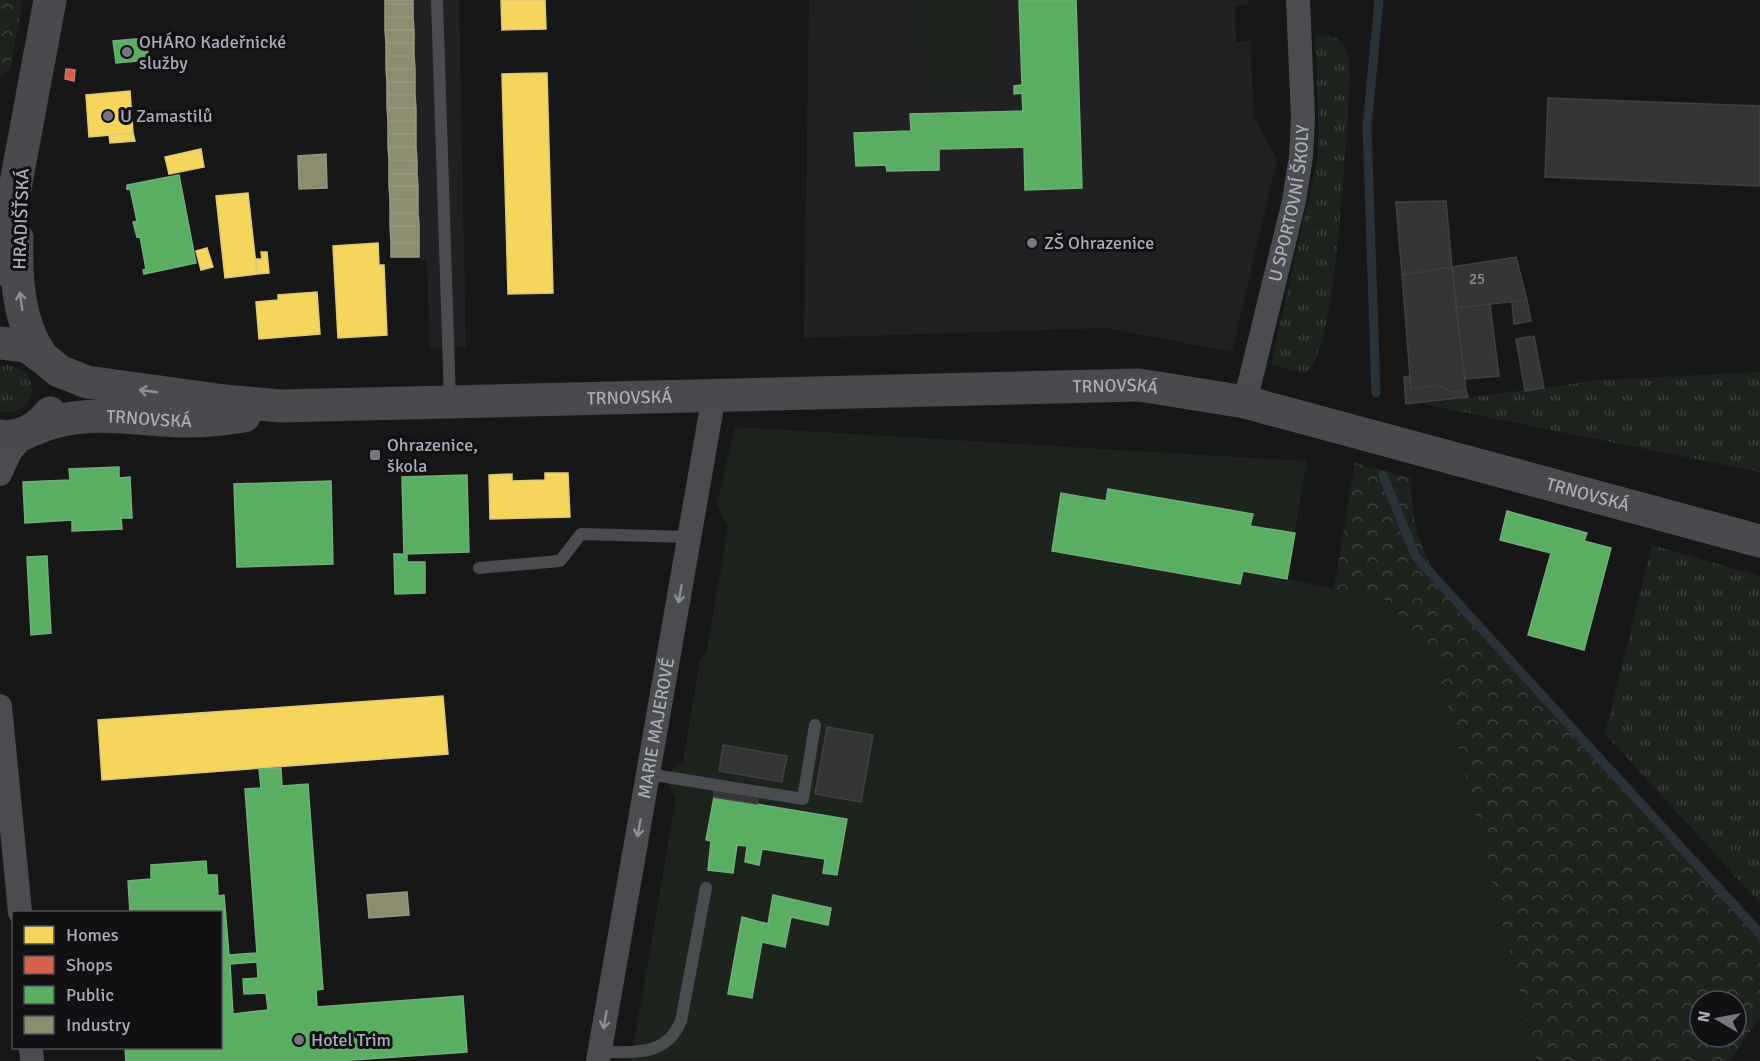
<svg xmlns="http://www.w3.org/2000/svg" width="1760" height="1061" font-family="Signika,sans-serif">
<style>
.built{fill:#212123}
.grass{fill:url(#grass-tufts)}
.forest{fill:url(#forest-crowns);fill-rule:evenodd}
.garden{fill:#1d241e}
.homes{fill:#f6d55c;stroke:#dfc978;stroke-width:1.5}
.shops{fill:#d6604d;stroke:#c8776d;stroke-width:1.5}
.public{fill:#5aae61;stroke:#71ae7b;stroke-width:1.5;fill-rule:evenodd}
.industry{fill:#8c8c6e;stroke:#949684;stroke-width:1.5}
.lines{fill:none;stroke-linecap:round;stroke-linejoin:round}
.stream{stroke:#2a3239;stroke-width:9}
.building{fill:#353536;stroke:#3f4043;stroke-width:1.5}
.lane{stroke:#4b4c50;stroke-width:12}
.street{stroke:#4b4c50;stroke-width:24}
.secondary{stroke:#4a4a4e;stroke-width:33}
.oneway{stroke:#8c8f98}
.oneway2{stroke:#8c9099}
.poi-dot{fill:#757880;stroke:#111113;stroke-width:2}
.labels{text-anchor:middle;stroke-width:6;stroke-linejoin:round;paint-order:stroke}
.number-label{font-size:15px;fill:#8b8f98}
.poi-label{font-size:18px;fill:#a8adb8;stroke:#111113;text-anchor:start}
.street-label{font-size:18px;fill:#a8adb8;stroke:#111113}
</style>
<defs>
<pattern id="grass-tufts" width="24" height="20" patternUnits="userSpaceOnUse" patternTransform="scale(1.5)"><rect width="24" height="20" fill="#1d241e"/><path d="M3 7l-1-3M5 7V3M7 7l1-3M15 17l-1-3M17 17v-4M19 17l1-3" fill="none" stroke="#3b413d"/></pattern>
<pattern id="forest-crowns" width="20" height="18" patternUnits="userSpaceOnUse" patternTransform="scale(1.5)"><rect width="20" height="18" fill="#1d241e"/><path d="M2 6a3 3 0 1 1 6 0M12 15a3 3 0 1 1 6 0" fill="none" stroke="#3b413d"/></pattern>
</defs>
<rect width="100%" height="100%" fill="#171717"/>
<path class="built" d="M 384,0 L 459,0 L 466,347 L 430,349 L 427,262 L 419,257 L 391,257 Z
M 809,0 L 1248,0 L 1248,5 L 1235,6 L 1236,42 L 1250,41 L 1254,117 L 1277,159 L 1232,352 L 1106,328 L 804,338 Z"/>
<path class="grass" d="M 1315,35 C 1347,34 1350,51 1350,78 C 1347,118 1337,361 1305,373 L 1272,365 L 1272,358 L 1317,161 L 1319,135 Z
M 8,365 L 24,371 C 43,390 26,418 0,411 L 0,367 Z
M 1760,372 L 1760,472 L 1423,404 L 1600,380 Z
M 1652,545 L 1760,576 L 1760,903 L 1605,734 Z"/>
<path class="forest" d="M 0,0 L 23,0 L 10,69 L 0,78 Z
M 1355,463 L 1410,478 C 1414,529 1417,544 1444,587 L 1760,925 L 1760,1017 L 1730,1061 L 1537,1061 L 1435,655 L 1383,598 L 1334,589 ZM 1700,1001 L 1736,1001 L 1736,1037 L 1700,1037 Z"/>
<path class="garden" d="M 920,0 L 994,0 L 995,88 L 921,89 Z
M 735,427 L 1307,461 L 1287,579 L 1383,598 L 1435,655 L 1537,1061 L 631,1061 L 676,798 L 669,786 L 672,769 L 683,761 L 700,660 L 707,651 L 728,527 L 717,505 Z"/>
<path class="homes" d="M 501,0 L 545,0 L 546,29 L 502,30 Z
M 547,73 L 553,293 L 508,294 L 502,74 Z
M 130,91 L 133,133 L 89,137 L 86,95 Z
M 133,133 L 135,141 L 110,143 L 109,135 Z
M 201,149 L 204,167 L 169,174 L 165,157 Z
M 248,193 L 257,274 L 225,278 L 216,196 Z
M 378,243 L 379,265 L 384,265 L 387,335 L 338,338 L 333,246 Z
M 207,248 L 213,267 L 201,270 L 196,251 Z
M 261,252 L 267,252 L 269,273 L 257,274 L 256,259 L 262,259 Z
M 317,292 L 320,334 L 259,339 L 256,302 L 278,300 L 278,295 Z
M 545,473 L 568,473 L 570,517 L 490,519 L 489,475 L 512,474 L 512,481 L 545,480 Z
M 443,696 L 448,754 L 102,780 L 98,720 Z"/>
<path class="shops" d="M 66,69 L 75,70 L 74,81 L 65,79 Z"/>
<path class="public" d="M 1019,0 L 1076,0 L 1082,188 L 1025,190 L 1024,147 L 939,149 L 939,170 L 887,171 L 886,165 L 856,166 L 854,133 L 911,131 L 910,114 L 1023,111 L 1022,93 L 1014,94 L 1014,86 L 1022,85 Z
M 147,38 L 148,60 L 116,63 L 113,41 Z
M 179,175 L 196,263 L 144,274 L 143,270 L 146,269 L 140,236 L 137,237 L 133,222 L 137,221 L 130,188 L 127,189 L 127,185 Z
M 119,467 L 119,478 L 130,477 L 132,518 L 121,518 L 122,529 L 72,531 L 72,520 L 25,523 L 23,482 L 70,480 L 69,469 Z
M 467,475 L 469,552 L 404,554 L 402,477 Z
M 331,481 L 333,564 L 237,567 L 234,484 Z
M 1108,489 L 1253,514 L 1250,526 L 1295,533 L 1287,579 L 1243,571 L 1240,584 L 1052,551 L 1061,493 L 1106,501 Z
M 1507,511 L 1587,533 L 1584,541 L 1611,548 L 1584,650 L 1528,635 L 1551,553 L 1500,540 Z
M 394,554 L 407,554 L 407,562 L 425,562 L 425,593 L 395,594 Z
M 47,556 L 51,633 L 31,635 L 27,557 Z
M 281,768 L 282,786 L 308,784 L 323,989 L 316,990 L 317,1007 L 463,996 L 467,1052 L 338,1061 L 126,1061 L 125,1048 L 220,1048 L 220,912 L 130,912 L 128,881 L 151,879 L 151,865 L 206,861 L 207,875 L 217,875 L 218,896 L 224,895 L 229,955 L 257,953 L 245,789 L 261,788 L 259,769 ZM 257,962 L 258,978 L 243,979 L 244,994 L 266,993 L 268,1010 L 233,1014 L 230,964 Z
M 714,797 L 847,819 L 837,875 L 823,873 L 825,859 L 762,849 L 759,865 L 745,862 L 747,846 L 737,845 L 733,873 L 708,870 L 711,841 L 706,840 Z
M 773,895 L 831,908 L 828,925 L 791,917 L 785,947 L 762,942 L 752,998 L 728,994 L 742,917 L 768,924 Z"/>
<path class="industry" d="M 385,0 L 413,0 L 413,4 L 385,4 Z
M 385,4 L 413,4 L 413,17 L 385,17 Z
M 385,17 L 413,17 L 414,30 L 385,30 Z
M 385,30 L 414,30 L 414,43 L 386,43 Z
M 386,43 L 414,43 L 414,56 L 386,56 Z
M 386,56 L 414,56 L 415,69 L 386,69 Z
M 386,69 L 415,69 L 415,82 L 387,82 Z
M 387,82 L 415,82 L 415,95 L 387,95 Z
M 387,95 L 415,95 L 416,108 L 387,108 Z
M 387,108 L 416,108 L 416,121 L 388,121 Z
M 388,121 L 416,121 L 416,134 L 388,134 Z
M 388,134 L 416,134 L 416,147 L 388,147 Z
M 388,147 L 416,147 L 417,161 L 389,160 Z
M 326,154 L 327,188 L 299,189 L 298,156 Z
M 389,160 L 417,161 L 417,174 L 389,174 Z
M 389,174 L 417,174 L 418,186 L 389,186 Z
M 389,186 L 418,186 L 418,200 L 390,199 Z
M 390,199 L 418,200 L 418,213 L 390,213 Z
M 390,213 L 418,213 L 419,226 L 390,226 Z
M 390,226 L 419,226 L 419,243 L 391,243 Z
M 391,243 L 419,243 L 419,257 L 391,257 Z
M 407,892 L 409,915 L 369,918 L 367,895 Z"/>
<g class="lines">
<path class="stream" d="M 1376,393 L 1367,127 L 1379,0
M 1383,475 L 1416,557 L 1760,934"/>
</g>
<path class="building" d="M 1548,98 L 1760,106 L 1760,186 L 1545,177 Z
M 1446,201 L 1452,267 L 1402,275 L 1396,202 Z
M 1516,257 L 1527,300 L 1456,308 L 1452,267 Z
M 1452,267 L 1466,390 L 1451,392 L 1437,385 L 1411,389 L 1402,275 Z
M 1527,300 L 1531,321 L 1514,324 L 1512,302 Z
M 1490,304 L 1499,376 L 1465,379 L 1456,308 Z
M 1534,336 L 1544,388 L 1525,391 L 1516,339 Z
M 1409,376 L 1411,389 L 1437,385 L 1451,392 L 1466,390 L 1468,397 L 1406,404 L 1404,377 Z
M 827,727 L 873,735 L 861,802 L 815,794 Z
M 723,745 L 787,756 L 782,782 L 719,771 Z
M 715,788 L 759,795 L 757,804 L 714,797 Z"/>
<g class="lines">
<path class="lane" d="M 437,0 L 450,401
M 479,568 L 560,561 L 581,534 L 690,537
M 648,774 L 803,799 L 815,725
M 600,1052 C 634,1052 666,1057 681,1021 L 706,888"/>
<g class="street">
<path id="s1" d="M 1245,402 L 1294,201 L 1301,156 L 1303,118 L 1298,0"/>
<path d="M 0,474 L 10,452 L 26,433"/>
<path d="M 0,706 L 20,912"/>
<path d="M 31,1048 L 32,1061"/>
<path id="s2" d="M 598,1061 L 714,395"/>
</g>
<g class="secondary">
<path d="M 17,238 C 16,277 18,322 41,355"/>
<path d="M 0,269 L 50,0"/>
<path d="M 0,343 L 27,346 L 47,361"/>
<path id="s3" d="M 47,361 L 59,371 L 87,382 L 225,401 L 281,406 L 1139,385 L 1245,402 L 1760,541"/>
<path id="s4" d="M 35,429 C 84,406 135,421 187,421 C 206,421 225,419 244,416"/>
<path d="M 0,436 C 21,439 37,429 50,413"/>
</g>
</g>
<defs><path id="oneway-shaft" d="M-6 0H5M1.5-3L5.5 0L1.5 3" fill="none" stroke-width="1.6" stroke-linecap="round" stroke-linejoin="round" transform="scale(1.5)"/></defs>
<g class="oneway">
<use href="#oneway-shaft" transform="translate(21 301) rotate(-98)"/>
<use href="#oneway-shaft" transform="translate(148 391) rotate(-172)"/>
</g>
<g class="oneway2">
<use href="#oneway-shaft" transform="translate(680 594) rotate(100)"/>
<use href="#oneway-shaft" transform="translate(639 828) rotate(100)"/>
<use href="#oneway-shaft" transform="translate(605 1020) rotate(100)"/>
</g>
<g class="poi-dot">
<circle cx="127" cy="52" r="6"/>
<circle cx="108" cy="116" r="6"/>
<circle cx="1032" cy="243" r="6"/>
<rect x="369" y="449" width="12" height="12" rx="3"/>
<circle cx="299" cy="1040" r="6"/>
</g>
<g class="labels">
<g class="number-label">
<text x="1477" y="284">25</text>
</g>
<g class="poi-label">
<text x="139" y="48">OHÁRO Kadeřnické<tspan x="139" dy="21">služby</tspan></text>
<text x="120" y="122">U Zamastilů</text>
<text x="1044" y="249">ZŠ Ohrazenice</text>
<text x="387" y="451">Ohrazenice,<tspan x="387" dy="21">škola</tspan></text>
<text x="311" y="1046">Hotel Trim</text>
</g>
<g class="street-label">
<text dy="6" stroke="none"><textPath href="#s1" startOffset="204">U SPORTOVNÍ ŠKOLY</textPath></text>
<text transform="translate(21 219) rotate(-88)" y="6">HRADIŠŤSKÁ</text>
<text dy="6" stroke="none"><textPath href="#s3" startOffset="1076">TRNOVSKÁ</textPath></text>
<text dy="6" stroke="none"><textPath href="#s3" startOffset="590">TRNOVSKÁ</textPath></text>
<text dy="6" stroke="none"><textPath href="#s4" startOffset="116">TRNOVSKÁ</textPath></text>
<text dy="6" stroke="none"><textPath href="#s3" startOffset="1562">TRNOVSKÁ</textPath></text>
<text dy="6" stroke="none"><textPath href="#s2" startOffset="338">MARIE MAJEROVÉ</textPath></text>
</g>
</g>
<rect x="12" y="911" width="210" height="138" fill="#111113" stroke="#4d4f55" stroke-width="1.5"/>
<rect x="24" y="926" width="30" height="18" fill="#f6d55c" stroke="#4d4f55" stroke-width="1.5"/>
<text x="66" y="941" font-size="18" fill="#a8adb8">Homes</text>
<rect x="24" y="956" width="30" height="18" fill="#d6604d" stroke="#4d4f55" stroke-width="1.5"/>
<text x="66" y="971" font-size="18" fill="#a8adb8">Shops</text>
<rect x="24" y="986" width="30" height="18" fill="#5aae61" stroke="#4d4f55" stroke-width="1.5"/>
<text x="66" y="1001" font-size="18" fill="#a8adb8">Public</text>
<rect x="24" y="1016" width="30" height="18" fill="#8c8c6e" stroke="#4d4f55" stroke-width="1.5"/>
<text x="66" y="1031" font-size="18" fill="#a8adb8">Industry</text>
<g transform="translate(1718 1019) rotate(280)"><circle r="28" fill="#111113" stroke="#4d4f55" stroke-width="1.5"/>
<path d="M0-4.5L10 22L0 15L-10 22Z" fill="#757880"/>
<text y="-9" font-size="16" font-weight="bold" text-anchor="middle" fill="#a8adb8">N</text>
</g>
</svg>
